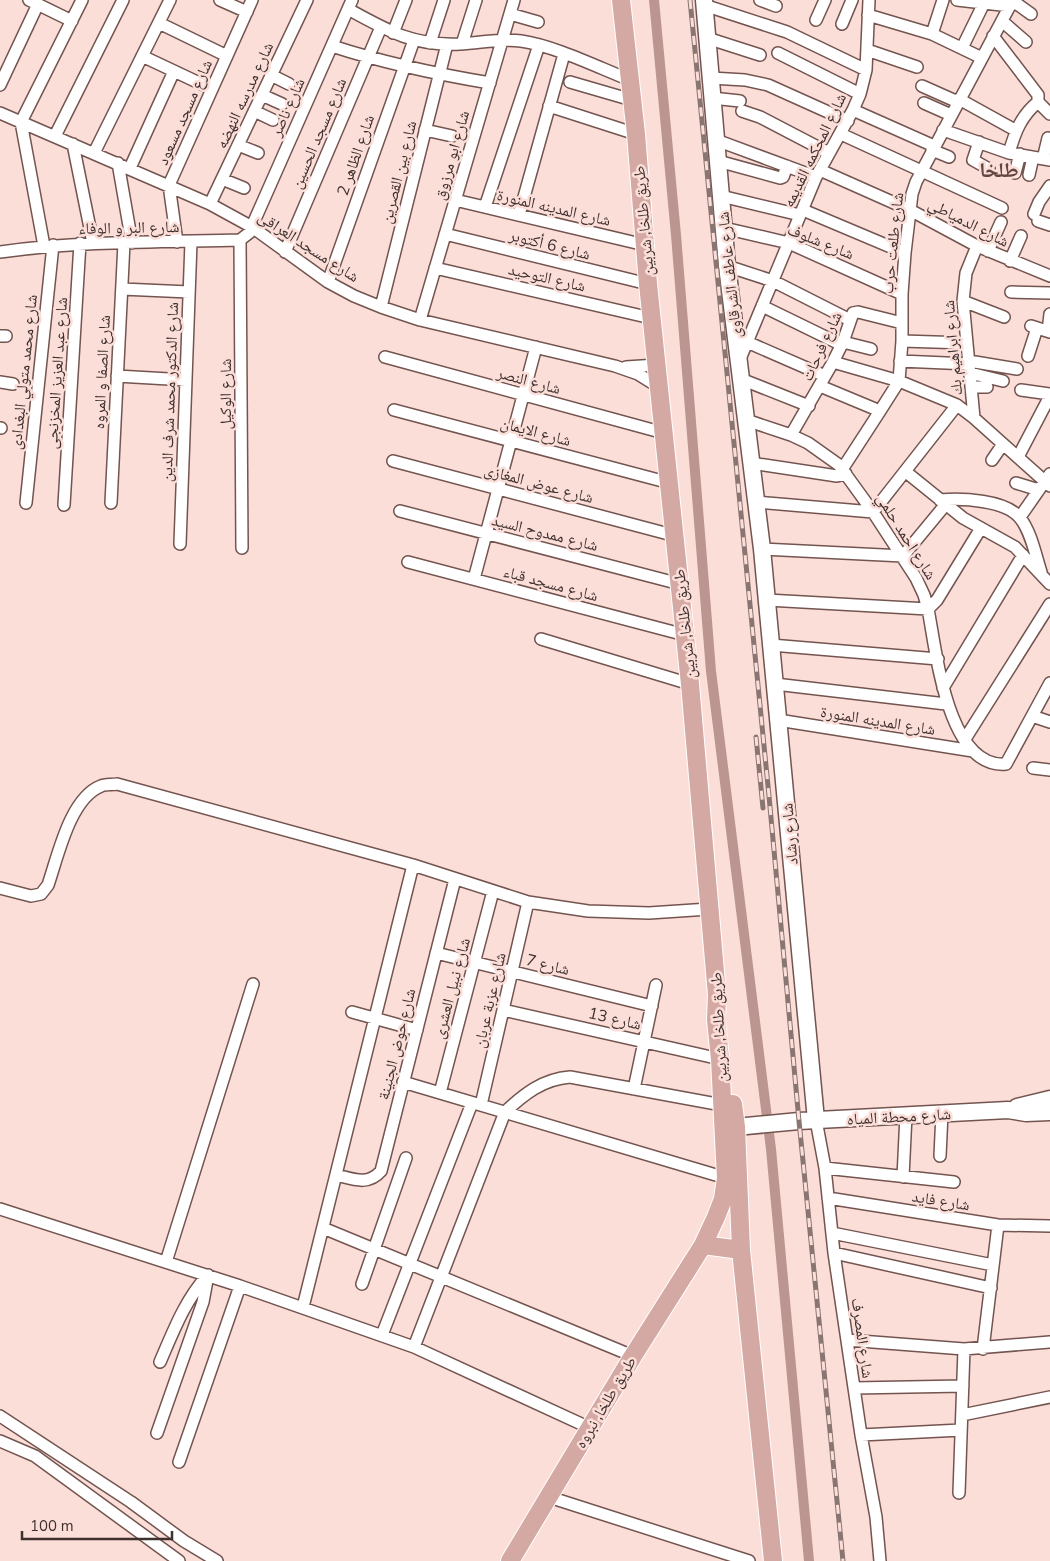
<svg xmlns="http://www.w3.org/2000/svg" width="1050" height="1561" font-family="'Nunito Sans','Noto Naskh Arabic',sans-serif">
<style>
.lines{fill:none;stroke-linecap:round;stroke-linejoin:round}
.canal{stroke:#bb9690;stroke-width:10}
.street-casing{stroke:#73544f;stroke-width:14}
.secondary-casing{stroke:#73544f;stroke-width:19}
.primary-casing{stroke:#fff;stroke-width:20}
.street{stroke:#fff;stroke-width:11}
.secondary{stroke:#fff;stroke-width:16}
.primary{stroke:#d4a9a3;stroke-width:18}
.rail-casing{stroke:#897571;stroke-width:5}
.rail{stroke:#fcded9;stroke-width:3;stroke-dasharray:9;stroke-linecap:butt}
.labels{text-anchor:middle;stroke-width:5;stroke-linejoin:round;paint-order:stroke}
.street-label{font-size:16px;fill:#3e302e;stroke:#fcded9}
.district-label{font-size:21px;font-weight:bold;fill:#634541;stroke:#fcded9}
</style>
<rect width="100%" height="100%" fill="#fcded9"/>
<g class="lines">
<path class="canal" d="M 654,0 L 676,235 L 711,671 L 771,1149 L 809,1561"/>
<g class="street-casing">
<path id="street" d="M 29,0 L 72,21
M 220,0 L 247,12
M 760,0 L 776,6
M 957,0 L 1010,6
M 1013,1 L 1031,14
M 704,5 L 787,32 L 866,70
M 348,9 C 388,31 413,46 460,44 C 481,43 501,38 521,41 C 555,46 597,67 630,80
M 510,14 L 538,22
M 868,15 L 932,34 L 982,58
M 816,20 L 825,0
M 1002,21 L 1026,42
M 159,23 L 227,56
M 842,24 L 852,0
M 393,33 L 406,0
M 932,34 L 943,0
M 993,36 L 1038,95 L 1038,102 L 1050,114
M 707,38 L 760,55
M 430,43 L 444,0
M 462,44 L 476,0
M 332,46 C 384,63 436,74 490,83
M 962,48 L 984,3
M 867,50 L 917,67
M 778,53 L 860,94
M 142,56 L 212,89
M 271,75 L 289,84
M 711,78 L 745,80 L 768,85 L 848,121
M 570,82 L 632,100
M 0,85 L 38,4
M 922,86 L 958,102
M 262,95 L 282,104
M 712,98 L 740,101
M 959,99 L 1015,130
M 924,103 L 951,115
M 549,106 L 636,134
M 853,110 L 934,146
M 254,111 L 273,120
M 742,111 L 760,117 L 829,153
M 0,113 L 210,204 L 252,227 L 328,282 L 354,296 L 381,307 L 420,320 L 615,366 L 638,374 L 659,387
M 425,130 L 452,136
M 943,130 L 1009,153 L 1050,160
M 841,134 L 1002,208
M 55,136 L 123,0
M 716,140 L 816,177
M 979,142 L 973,160 L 989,169
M 73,144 L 93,243
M 238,145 L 258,153
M 932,150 L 949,157
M 94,153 L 170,0
M 1009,153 C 1015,132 1021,116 1038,102
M 1043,159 L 1048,138
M 718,161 L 780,178 L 783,177 L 787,166
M 118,163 L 132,243
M 130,168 L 174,71
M 820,170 L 910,210 L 977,246 L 1050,276
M 1015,173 L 1020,154
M 1029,175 L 1033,157
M 222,179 L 244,188
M 721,196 L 800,215
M 455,200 L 645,245
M 210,204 L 307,0
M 485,207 L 539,45
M 803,210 L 905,253
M 1034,214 L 1039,202 L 1050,186
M 519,215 L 564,54
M 1038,221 L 1050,225
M 724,228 L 789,243 L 902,294
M 445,234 L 648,284
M 240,240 L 242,548
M 177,242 L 169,185 L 252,0
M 44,246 L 21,122 L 82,0
M 988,251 L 1001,222
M 0,252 C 80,241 160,242 240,240 L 249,233 L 352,0
M 285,252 L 381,27
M 1010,261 L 1021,236
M 727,266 L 773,281 L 850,320
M 435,268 L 651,318
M 328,282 L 414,40
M 122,289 L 189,292
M 1011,292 L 1050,293
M 963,301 L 1004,317
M 762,306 L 842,345
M 381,307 L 447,44
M 420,320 L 514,0
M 1031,326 L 1050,332
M 1048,331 L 1050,314
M 0,336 L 6,336
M 902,341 L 966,343
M 747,342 L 825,376
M 843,342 L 871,349
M 1028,356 L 1037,328
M 385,357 L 664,433
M 740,359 L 816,177 L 853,110 L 860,94 L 866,70 L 869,0
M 900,361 L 969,364
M 969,361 L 1017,369
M 833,362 L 899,381 L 957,405 L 974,418 L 1050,486
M 626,367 L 657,365
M 970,373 L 1003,381
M 117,376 L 186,380
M 741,379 L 809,406
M 0,382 L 13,384
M 820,386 L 880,411
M 971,387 L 987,387
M 1021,390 L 1050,394
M 394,410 L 670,483
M 974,418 L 963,301 L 966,273 L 977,246
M 746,420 L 791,435 L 808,443 L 839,465 L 873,512 L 916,578 L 924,595 L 928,609 C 936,649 947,769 1006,764 L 1050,683
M 0,428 L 1,428
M 791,435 L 833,362 L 843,342 L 853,313 L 858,312 L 902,323
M 1018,457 L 1050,396
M 992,460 L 1003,444
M 393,461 L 676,536
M 751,463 L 837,476 L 846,474
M 843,468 L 880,411 L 899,381 L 902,341 L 902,294 L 905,253 L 912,194 L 916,182 L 1013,0
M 906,472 L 963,518 L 1015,547 L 1050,584
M 1016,483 L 1039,490
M 940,500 C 962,498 1006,500 1020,518 C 1031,531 1036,557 1041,572
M 756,502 L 873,512 L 957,405
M 26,503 L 53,245
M 111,503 L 124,243
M 64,505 L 80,243
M 400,511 L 680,584
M 1020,517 L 1050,474
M 180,544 L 191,242
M 762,549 L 903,556 L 946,504
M 408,562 L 685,635
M 474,579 L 536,347
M 767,600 L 928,609 L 937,600 L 981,528
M 541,639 L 690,684
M 771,645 L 938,659
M 775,684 L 946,704
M 943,688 L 1023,555
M 1032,716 L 1050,722
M 778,720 L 973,751
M 965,739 L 1050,604
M 1033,768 L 1050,770
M 0,888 L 31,896 L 41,894 L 48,885 C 58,856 70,798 101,786 C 105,784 112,785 117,784 L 413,865 L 528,902 L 588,911 L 649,913 L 709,909
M 436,953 L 652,1006
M 503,1010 L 720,1059
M 352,1012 L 417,1030
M 403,1082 L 726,1178
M 634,1089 L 656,985
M 440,1093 L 493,891
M 481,1105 L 528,902
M 816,1120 L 825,1168 L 834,1253 L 861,1435 L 876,1517 L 880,1561
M 940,1156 L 942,1113
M 825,1168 L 954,1182
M 336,1175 C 353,1179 368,1186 381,1171 L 455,879
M 903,1177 L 906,1115
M 828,1198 L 998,1225 L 1050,1226
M 0,1209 L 240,1286 L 414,1347 L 590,1428
M 323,1228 L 633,1356
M 832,1233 L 993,1265
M 834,1253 L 991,1288
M 166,1262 L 253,984
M 362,1284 L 406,1158
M 303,1307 L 413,865
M 382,1335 L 472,1103
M 847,1340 L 964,1349 L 1050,1342
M 414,1347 L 505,1112 C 524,1094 543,1079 570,1077 L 722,1105
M 983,1349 L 998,1225
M 160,1362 C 173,1332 185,1300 207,1276
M 854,1388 L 963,1386
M 962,1415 L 1050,1397
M 0,1416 L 131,1502 L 184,1541 L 217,1561
M 157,1433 L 203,1302 L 208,1275
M 861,1435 L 961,1430
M 0,1441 L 35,1456 L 179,1561
M 179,1462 L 240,1286
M 959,1493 L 964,1349
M 549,1497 L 749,1561"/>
</g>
<g class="secondary-casing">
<path id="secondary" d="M 704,0 L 727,266 L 762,549 L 816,1120
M 1017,1107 L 1050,1099
M 736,1127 L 799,1121 L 1008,1110 L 1026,1113 L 1050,1112"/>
</g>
<g class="primary-casing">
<path id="primary" d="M 733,1104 L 736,1127 L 741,1250 L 773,1561
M 703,1245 L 741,1250
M 510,1561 L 633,1356 L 703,1245 L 716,1217 L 723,1199 L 726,1178 L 720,1059 L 716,1020 L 717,995 L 690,684 L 648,284 L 636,134 L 621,0"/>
</g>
<use href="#street" class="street"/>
<use href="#secondary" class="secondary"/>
<use href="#primary" class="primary"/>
<g class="rail-casing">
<path id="rail" d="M 690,0 L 769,796 L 799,1121 L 843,1561
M 756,737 L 763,808"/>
</g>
<use href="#rail" class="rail"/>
</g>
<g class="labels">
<g class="street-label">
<text transform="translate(244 95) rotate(-65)" y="6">شارع مدرسه النهضه</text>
<text transform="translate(287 107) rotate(-66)" y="6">شارع ناصر</text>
<text transform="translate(184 112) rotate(-66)" y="6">شارع مسجد مسعود</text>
<text transform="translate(318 133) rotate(-67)" y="6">شارع مسجد الحسين</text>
<text transform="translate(814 150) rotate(-64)" y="6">شارع المحكمه القديمه</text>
<text transform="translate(355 155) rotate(-71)" y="6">شارع الظاهر 2</text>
<text transform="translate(451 155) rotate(-74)" y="6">شارع ابو مرزوق</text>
<text transform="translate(398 172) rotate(-76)" y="6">شارع بين القصرين</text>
<text transform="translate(554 207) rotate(13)" y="6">شارع المدينه المنورة</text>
<text transform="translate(643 221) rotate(-95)" y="6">طريق طلخا, شربين</text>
<text transform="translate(969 222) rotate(27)" y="6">شارع الدمياطي</text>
<text transform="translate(129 227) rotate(-1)" y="6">شارع البر و الوفاء</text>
<text transform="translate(821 241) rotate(22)" y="6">شارع شلوف</text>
<text transform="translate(892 243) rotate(-84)" y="6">شارع طلعت حرب</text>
<text transform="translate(550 244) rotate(14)" y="6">شارع 6 أكتوبر</text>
<text transform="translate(309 246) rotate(33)" y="6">شارع مسجد العراقى</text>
<text transform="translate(729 275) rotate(-96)" y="6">شارع عاطف الشرقاوى</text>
<text transform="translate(547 277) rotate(13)" y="6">شارع التوحيد</text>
<text transform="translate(821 346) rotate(-65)" y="6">شارع فرحات</text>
<text transform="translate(952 348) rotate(-95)" y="6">شارع ابراهيم بك</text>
<text transform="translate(23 372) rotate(-84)" y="6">شارع محمد متولي البغدادى</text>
<text transform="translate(101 372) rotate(-87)" y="6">شارع الصفا و المروه</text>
<text transform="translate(56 373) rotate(-86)" y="6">شارع عبد العزيز المخزنجى</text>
<text transform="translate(529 380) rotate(15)" y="6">شارع النصر</text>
<text transform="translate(169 392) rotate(-88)" y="6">شارع الدكتور محمد شرف الدين</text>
<text transform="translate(225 394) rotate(-90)" y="6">شارع الوكيل</text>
<text transform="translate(536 431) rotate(15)" y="6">شارع الايمان</text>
<text transform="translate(539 483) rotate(15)" y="6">شارع عوض المغازى</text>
<text transform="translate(545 532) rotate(14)" y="6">شارع ممدوح السيد</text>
<text transform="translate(907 536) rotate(58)" y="6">شارع احمد حلمي</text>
<text transform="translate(551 583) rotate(15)" y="6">شارع مسجد قباء</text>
<text transform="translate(684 624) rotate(-96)" y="6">طريق طلخا, شربين</text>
<text transform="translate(878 720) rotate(9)" y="6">شارع المدينه المنورة</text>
<text transform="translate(789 834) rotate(-95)" y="6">شارع رشاد</text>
<text transform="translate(548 964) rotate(14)" y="6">شارع 7</text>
<text transform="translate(451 988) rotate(-75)" y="6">شارع نبيل العشرى</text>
<text transform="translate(489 1000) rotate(-77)" y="6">شارع عزبة عربان</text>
<text transform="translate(615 1018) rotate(13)" y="6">شارع 13</text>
<text transform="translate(718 1027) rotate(-93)" y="6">طريق طلخا, شربين</text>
<text transform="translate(396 1044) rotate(-76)" y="6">شارع حوض الجنينة</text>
<text transform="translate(899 1116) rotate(-3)" y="6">شارع محطة المياه</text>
<text transform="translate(941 1200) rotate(9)" y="6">شارع فايد</text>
<text transform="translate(863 1338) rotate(82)" y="6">شارع المصرف</text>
<text transform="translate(605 1402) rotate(-59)" y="6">طريق طلخا, نبروه</text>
</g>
<g class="district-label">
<text x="999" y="177">طلخا</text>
</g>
</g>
<path d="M22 1531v8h150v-8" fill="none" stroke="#3e302e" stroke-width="2.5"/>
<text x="30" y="1531" font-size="15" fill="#3e302e" stroke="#fcded9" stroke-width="4" paint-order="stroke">100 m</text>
</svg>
